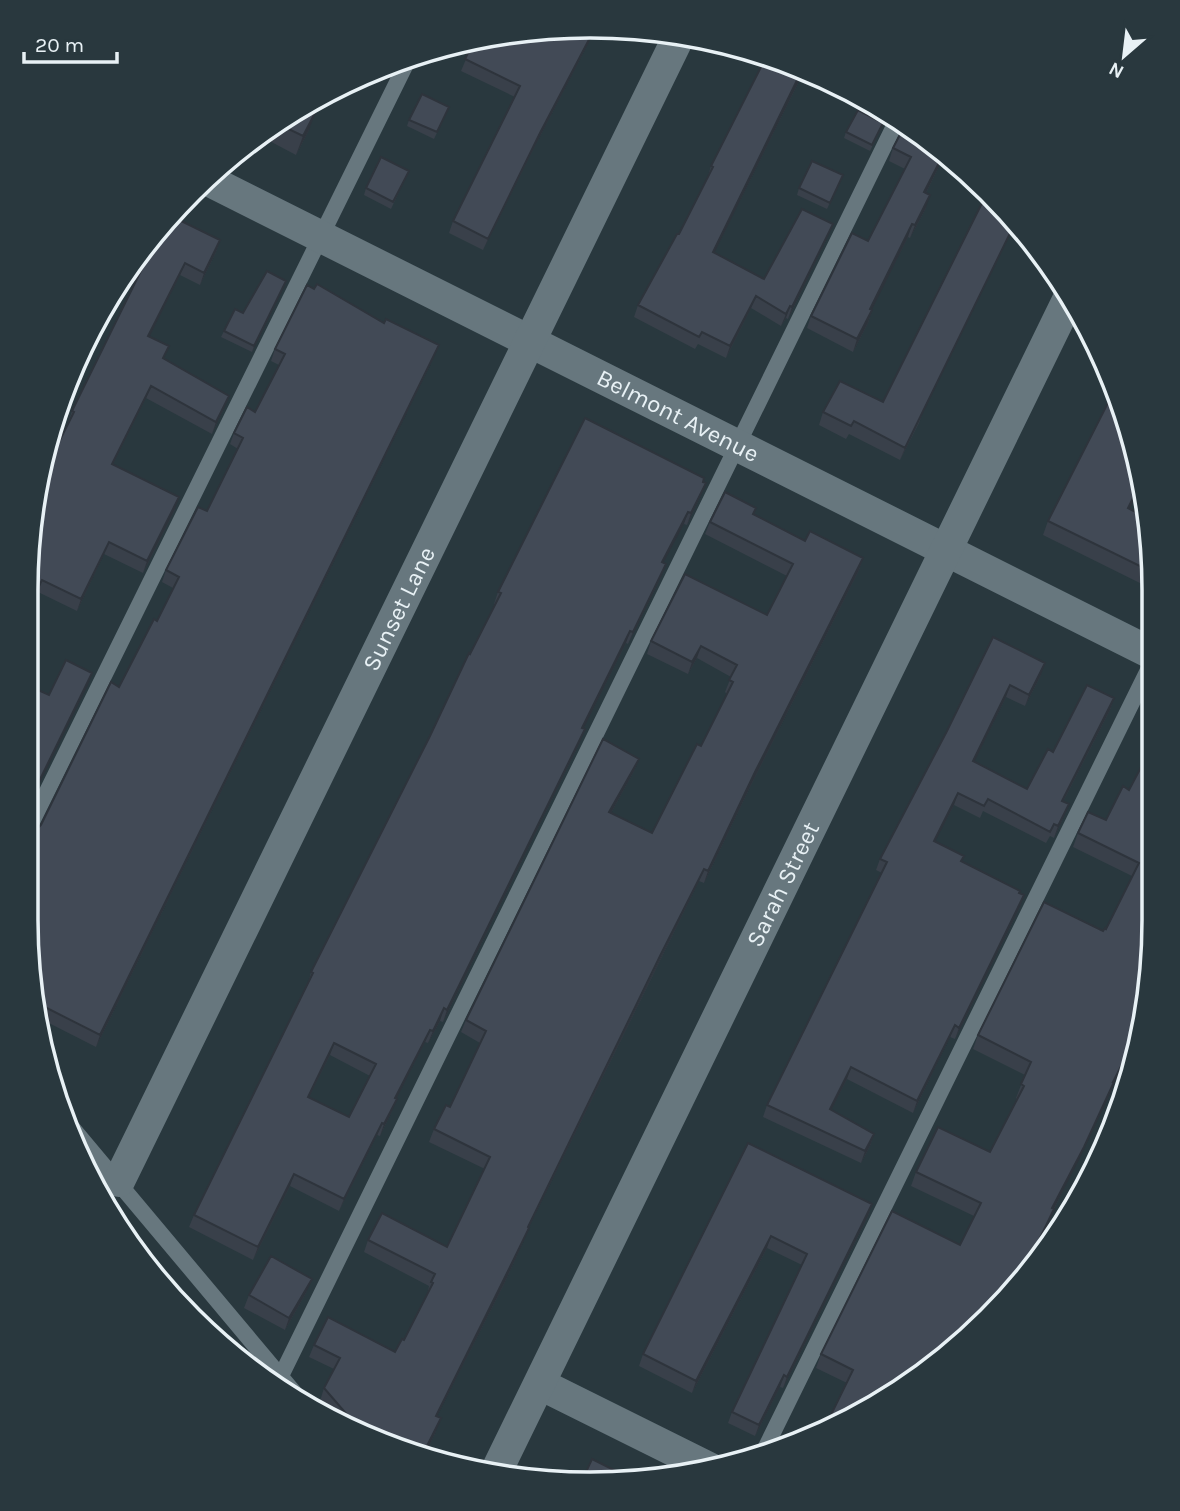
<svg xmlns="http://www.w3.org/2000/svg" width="1180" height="1511" font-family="Karla,sans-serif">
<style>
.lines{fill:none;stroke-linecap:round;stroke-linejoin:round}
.service{stroke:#67777e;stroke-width:16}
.minor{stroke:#67777e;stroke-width:32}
.wall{fill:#39404a;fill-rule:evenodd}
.shaded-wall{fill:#2e343c}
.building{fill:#424a56;stroke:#2e343c;stroke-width:2;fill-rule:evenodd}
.labels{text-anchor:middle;stroke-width:6;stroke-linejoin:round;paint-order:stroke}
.street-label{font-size:24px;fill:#e8f1f5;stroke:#29383e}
.rim{fill:none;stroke:#e8f1f5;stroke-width:3.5}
</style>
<rect width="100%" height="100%" fill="#29383e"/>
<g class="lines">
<path class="service" d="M 27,832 L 410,56
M 69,1124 L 308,1409
M 281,1376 L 897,120
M 762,1455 L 1150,666"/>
<g class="minor">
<path id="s1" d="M 206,179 L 1151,653"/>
<path id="s2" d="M 119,1181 L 679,36"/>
<path d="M 540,1384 L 711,1469"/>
<path id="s3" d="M 496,1472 L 1070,296"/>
</g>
</g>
<path class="wall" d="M 592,30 L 589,42 L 536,144 L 483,250 L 449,233 L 453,221 L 515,97 L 461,71 L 472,45 L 467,42 L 516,31 Z
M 766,57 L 804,71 L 714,253 L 764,279 L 828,236 L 788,319 L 786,318 L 781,326 L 751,308 L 726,358 L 698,344 L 695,349 L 634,317 L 638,305 L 679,234 L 707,179 L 711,166 Z
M 303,105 L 309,130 L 296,155 L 260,136 Z
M 449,107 L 434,139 L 407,126 L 409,120 Z
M 881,129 L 870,151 L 844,138 L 846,132 Z
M 933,143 L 945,154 L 926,193 L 926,208 L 910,238 L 908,237 L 871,310 L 872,310 L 868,323 L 853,352 L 807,328 L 811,316 L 868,241 L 905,169 L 889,161 L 893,148 Z
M 843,175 L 827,209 L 797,195 L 799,188 Z
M 406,177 L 391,209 L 364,195 L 366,188 Z
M 164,224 L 220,240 L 216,252 L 200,285 L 180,275 L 149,337 L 164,359 L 224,408 L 212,434 L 146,398 L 113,464 L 175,509 L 143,573 L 104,554 L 77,611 L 38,592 L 27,613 L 27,554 L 68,423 L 72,411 Z
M 286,281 L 252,352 L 221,337 L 224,331 L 243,313 Z
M 275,349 L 434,357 L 96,1047 L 39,1018 L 26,921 L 27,830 L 37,829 L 41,825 L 157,621 L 173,588 L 162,582 L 166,570 L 207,511 L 238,449 L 230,444 L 234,433 L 255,412 L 279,365 L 271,361 Z
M 883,402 L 923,412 L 919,423 L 900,460 L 849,434 L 846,439 L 819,425 L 823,412 Z
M 703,482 L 701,495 L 687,525 L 684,524 L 682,526 L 663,563 L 661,577 L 628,644 L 626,643 L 583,729 L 580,742 L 443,1022 L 440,1021 L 428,1043 L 425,1042 L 396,1099 L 392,1111 L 380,1136 L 377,1135 L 339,1211 L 290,1186 L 253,1260 L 189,1227 L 194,1215 L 308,984 L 311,972 L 495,605 L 494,604 L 498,592 ZM 330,1055 L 370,1076 L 349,1117 L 309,1097 Z
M 1140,488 L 1129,509 L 1153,553 L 1152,589 L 1043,535 L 1048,521 Z
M 754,514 L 805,541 L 863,558 L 859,570 L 751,785 L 704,883 L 699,881 L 657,967 L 528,1229 L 524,1240 L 504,1284 L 437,1416 L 436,1431 L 424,1457 L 337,1421 L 320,1401 L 324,1388 L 334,1369 L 309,1357 L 314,1345 L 395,1352 L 404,1340 L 427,1295 L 429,1286 L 364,1252 L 368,1240 L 447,1247 L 485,1169 L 429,1142 L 434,1129 L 450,1107 L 480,1043 L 461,1032 L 466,1020 L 639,759 L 634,771 L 611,813 L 652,833 L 701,746 L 727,694 L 725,692 L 731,677 L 697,658 L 688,674 L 647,654 L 651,641 L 767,615 L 787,576 L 705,534 L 710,522 Z
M 993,637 L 1041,675 L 1025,706 L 1006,697 L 974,762 L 1027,789 L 1053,752 L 1114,698 L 1110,710 L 1063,802 L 1064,816 L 1054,838 L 1050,836 L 1046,843 L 983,811 L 980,818 L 954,805 L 935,841 L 962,861 L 1019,893 L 1020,907 L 955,1039 L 950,1037 L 913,1113 L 847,1079 L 831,1110 L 874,1134 L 870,1146 L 861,1163 L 763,1117 L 767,1105 L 882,873 L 876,870 L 880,859 L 947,731 Z
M 1149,752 L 1143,1027 L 1113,1085 L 1109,1096 L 1054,1209 L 1049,1223 L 1024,1274 L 962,1345 L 847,1383 L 816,1368 L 821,1354 L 960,1245 L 974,1216 L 911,1186 L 916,1172 L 990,1152 L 1017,1099 L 1016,1098 L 1025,1075 L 973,1049 L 978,1035 L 1106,929 L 1132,876 L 1073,847 L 1078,833 L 1106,820 L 1129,790 Z
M 748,1143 L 872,1204 L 868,1216 L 783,1388 L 780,1387 L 755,1436 L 728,1423 L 732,1412 L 802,1265 L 767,1248 L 692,1393 L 639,1366 L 643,1354 Z
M 307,1291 L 285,1330 L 244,1308 L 249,1295 Z"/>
<path class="shaded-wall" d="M 594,30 L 589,42 L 536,144 L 483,250 L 488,239 L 540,133 Z
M 802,70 L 804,71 L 709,264 L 713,252 Z
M 316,111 L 309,130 L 296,155 L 303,136 Z
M 944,153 L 945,154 L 920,205 L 924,192 Z
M 930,195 L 926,208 L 910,238 L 915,225 Z
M 1016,221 L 1016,222 L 900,460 L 905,448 L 922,410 Z
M 833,224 L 828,236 L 788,319 L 792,307 Z
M 912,224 L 908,237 L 866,322 L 870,309 Z
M 220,240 L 216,252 L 200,285 L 204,273 Z
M 185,263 L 180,275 L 144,348 L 148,336 Z
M 286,281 L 284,287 L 252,352 L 254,346 Z
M 756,296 L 751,308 L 726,358 L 730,346 Z
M 790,306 L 786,318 L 781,326 L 786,314 Z
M 872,310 L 868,323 L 853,352 L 857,339 Z
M 439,345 L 434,357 L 96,1047 L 100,1035 Z
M 151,386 L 146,398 L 107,476 L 112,464 Z
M 229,396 L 224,408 L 212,434 L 216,422 Z
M 706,483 L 701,495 L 687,525 L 691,513 Z
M 1139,486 L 1140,488 L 1123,522 L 1128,508 Z
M 179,497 L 175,509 L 143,573 L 147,561 Z
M 688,512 L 684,524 L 657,575 L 662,562 Z
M 109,542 L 104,554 L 77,611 L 81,599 Z
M 863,558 L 859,570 L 751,785 L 704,883 L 708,871 L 755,772 Z
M 666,564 L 661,577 L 628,644 L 633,632 Z
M 42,580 L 38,592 L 27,613 L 27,610 Z
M 630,631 L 626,643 L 578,740 L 582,728 Z
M 701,646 L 697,658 L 688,674 L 692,662 Z
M 1045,663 L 1041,675 L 1025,706 L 1029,695 Z
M 92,673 L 88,685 L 27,809 L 27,806 Z
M 1010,685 L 1006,697 L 969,773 L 973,761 Z
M 1114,698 L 1110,710 L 1057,813 L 1062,801 Z
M 585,729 L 580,742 L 443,1022 L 447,1010 Z
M 639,759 L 634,771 L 605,824 L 609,812 Z
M 958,793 L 954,805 L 930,852 L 934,841 Z
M 1069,804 L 1064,816 L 1054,838 L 1058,826 Z
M 704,869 L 699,881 L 528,1229 L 524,1240 L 504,1284 L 431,1428 L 436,1416 Z
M 1024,895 L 1020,907 L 955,1039 L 959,1028 Z
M 444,1008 L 440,1021 L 428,1043 L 433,1031 Z
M 1143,1023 L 1143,1027 L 1113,1085 L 1109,1096 L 1079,1160 L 1047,1222 L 1052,1208 L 1113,1082 Z
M 955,1025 L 950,1037 L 913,1113 L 917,1101 Z
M 430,1030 L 425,1042 L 391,1110 L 395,1098 Z
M 334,1043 L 330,1055 L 303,1109 L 308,1097 Z
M 851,1067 L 847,1079 L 826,1121 L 830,1109 Z
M 397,1099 L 392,1111 L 380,1136 L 384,1124 Z
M 382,1123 L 377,1135 L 339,1211 L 344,1199 Z
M 874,1134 L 870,1146 L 861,1163 L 865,1151 Z
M 294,1174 L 290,1186 L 253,1260 L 258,1247 Z
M 872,1204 L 868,1216 L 783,1388 L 787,1377 Z
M 1054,1209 L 1049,1223 L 1022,1276 L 1025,1269 Z
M 771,1236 L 767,1248 L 692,1393 L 696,1381 Z
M 312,1279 L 307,1291 L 285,1330 L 289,1318 Z
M 784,1375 L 780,1387 L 755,1436 L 759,1425 Z
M 441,1418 L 436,1431 L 424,1457 L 422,1456 Z"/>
<path class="building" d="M 591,29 L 594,30 L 540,133 L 488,239 L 453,221 L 520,86 L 465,59 L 474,41 L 516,31 Z
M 766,57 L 802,70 L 713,252 L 764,279 L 802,209 L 833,224 L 792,307 L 790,306 L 786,314 L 756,296 L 730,346 L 702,332 L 699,337 L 638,305 L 677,234 L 679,234 L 713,167 L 711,166 Z
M 422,94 L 449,107 L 437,132 L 409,120 Z
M 303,105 L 316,111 L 303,136 L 278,124 Z
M 858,110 L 883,123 L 872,145 L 846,132 Z
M 904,127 L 913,132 L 914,131 L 933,143 L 944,153 L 924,192 L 930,195 L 915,225 L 912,224 L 870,309 L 872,310 L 857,339 L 811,316 L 852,233 L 868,241 L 911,157 L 893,148 Z
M 381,157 L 409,171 L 393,202 L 366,188 Z
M 812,161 L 843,175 L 830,203 L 799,188 Z
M 987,193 L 1016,221 L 905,448 L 854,421 L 851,426 L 823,412 L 840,381 L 883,402 Z
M 171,216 L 220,240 L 204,273 L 185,263 L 148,336 L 169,346 L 163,358 L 229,396 L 216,422 L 151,386 L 112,464 L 179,497 L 147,561 L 109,542 L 81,599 L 42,580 L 27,610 L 27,554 L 44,472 L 74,412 L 72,411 L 164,224 Z
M 267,271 L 286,281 L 254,346 L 224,331 L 235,309 L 243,313 Z
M 317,284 L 384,323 L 386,319 L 439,345 L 100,1035 L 37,1003 L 26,921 L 27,829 L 37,829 L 41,825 L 111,682 L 119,687 L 154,619 L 157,621 L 179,577 L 166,570 L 198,507 L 207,511 L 243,438 L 234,433 L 247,407 L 255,412 L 285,354 L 275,349 L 307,285 L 314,289 Z
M 1115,389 L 1124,409 L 1139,486 L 1128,508 L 1145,517 L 1153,553 L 1152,572 L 1048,521 Z
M 585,418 L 704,478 L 703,482 L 706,483 L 691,513 L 688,512 L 687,514 L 662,562 L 666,564 L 633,632 L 630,631 L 582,728 L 585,729 L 447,1010 L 444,1008 L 433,1031 L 430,1030 L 395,1098 L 397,1099 L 384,1124 L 382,1123 L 344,1199 L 294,1174 L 258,1247 L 194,1215 L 313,973 L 311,972 L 430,736 L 469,653 L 470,654 L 501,593 L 498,592 ZM 334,1043 L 376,1064 L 349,1117 L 308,1097 Z
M 725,492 L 756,508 L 753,514 L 805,541 L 810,531 L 863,558 L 755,772 L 708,871 L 704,869 L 661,954 L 528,1227 L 529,1228 L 508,1271 L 436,1416 L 441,1418 L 422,1456 L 371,1435 L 374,1429 L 349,1417 L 324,1388 L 340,1358 L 314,1345 L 328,1317 L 395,1352 L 402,1339 L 404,1340 L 433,1283 L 431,1282 L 435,1274 L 368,1240 L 382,1213 L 447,1247 L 490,1157 L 434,1129 L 446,1105 L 450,1107 L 486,1031 L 466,1020 L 603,739 L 639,759 L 609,812 L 652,833 L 697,744 L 701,746 L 733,682 L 729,680 L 737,665 L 701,646 L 692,662 L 651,641 L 685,574 L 767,615 L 793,564 L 710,522 Z
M 993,637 L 1045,663 L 1029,695 L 1010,685 L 973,761 L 1027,789 L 1048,749 L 1053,752 L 1087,685 L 1114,698 L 1062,801 L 1069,804 L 1058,826 L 1054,824 L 1050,832 L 988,799 L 984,806 L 958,793 L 934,841 L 964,856 L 961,861 L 1020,891 L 1019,893 L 1024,895 L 959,1028 L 955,1025 L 917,1101 L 851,1067 L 830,1109 L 874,1134 L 865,1151 L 767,1105 L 887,862 L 880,859 L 947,731 Z
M 66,660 L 92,673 L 27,806 L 27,685 L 49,695 Z
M 1149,752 L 1143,1023 L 1113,1082 L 1114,1082 L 1084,1147 L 1052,1208 L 1054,1209 L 1025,1269 L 1022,1268 L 1014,1285 L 962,1345 L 872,1409 L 824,1429 L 853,1370 L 821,1354 L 892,1211 L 960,1245 L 981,1203 L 916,1172 L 938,1127 L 990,1152 L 1024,1086 L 1021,1084 L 1031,1062 L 978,1035 L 1044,902 L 1103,931 L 1105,928 L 1106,929 L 1139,863 L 1078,833 L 1088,812 L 1106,820 L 1123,786 L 1129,790 Z
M 748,1143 L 872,1204 L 787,1377 L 784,1375 L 759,1425 L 732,1412 L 807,1254 L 771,1236 L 696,1381 L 643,1354 Z
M 271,1256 L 312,1279 L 289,1318 L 249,1295 Z
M 592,1459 L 632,1479 L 590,1485 L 581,1483 Z"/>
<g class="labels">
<g class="street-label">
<text dy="8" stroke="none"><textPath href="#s1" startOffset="528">Belmont Avenue</textPath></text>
<text dy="8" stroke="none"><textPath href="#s2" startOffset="637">Sunset Lane</textPath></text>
<text dy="8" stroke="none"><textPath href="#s3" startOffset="654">Sarah Street</textPath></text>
</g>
</g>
<path d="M0 0H1180V1511H0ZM590 38H590A552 552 0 0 1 1142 590V920A552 552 0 0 1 590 1472H590A552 552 0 0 1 38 920V590A552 552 0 0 1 590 38Z" fill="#29383e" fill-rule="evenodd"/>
<path class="rim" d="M590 38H590A552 552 0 0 1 1142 590V920A552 552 0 0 1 590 1472H590A552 552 0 0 1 38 920V590A552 552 0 0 1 590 38Z"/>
<g transform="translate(1124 56) rotate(208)" stroke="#29383e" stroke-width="5" paint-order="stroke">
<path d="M0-5L12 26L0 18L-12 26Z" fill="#e8f1f5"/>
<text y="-10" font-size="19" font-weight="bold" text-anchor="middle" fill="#e8f1f5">N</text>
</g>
<path d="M24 52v10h93v-10" fill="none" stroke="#e8f1f5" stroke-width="3.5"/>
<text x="35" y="52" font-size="21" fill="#e8f1f5" stroke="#29383e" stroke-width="5" paint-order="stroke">20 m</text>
</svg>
